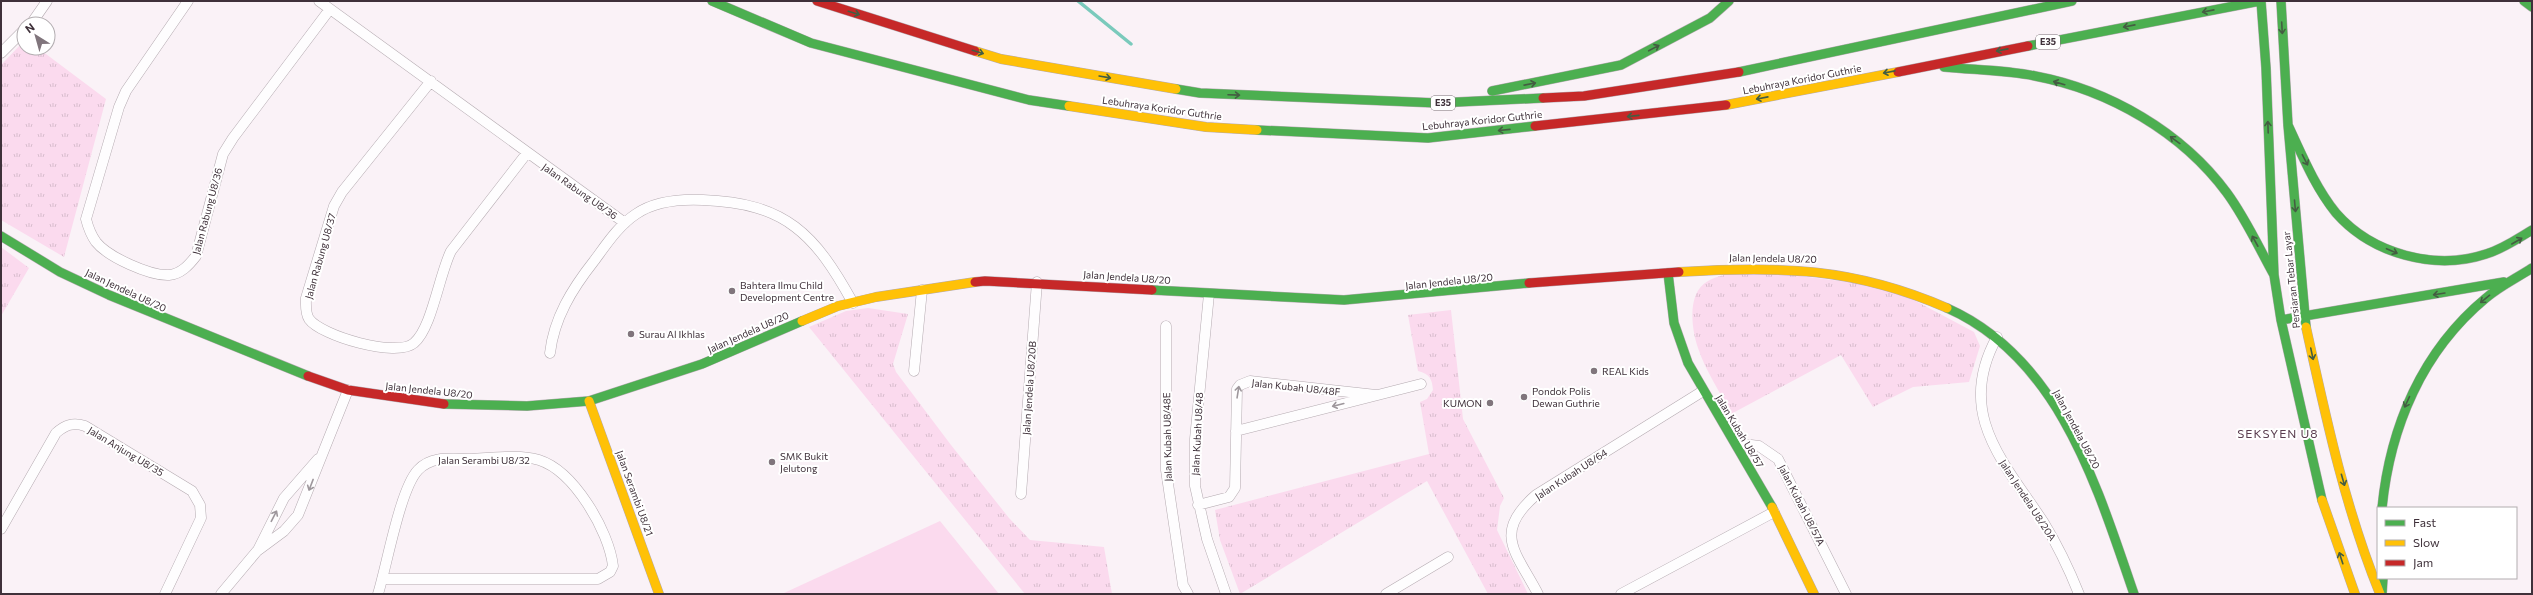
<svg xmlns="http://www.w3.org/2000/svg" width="2533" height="595" font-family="Commissioner,sans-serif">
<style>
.grass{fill:url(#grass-tufts)}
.pitch{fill:#fbdaee}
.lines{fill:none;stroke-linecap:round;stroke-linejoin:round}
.stream{stroke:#7acabc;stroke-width:3.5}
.street-casing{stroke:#b4aab0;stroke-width:11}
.fast-casing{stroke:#b4aab0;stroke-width:10}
.slow-casing{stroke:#b4aab0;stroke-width:10}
.jam-casing{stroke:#b4aab0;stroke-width:10}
.street{stroke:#fefdfe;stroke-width:10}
.fast{stroke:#4caf50;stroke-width:9}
.slow{stroke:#ffc107;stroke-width:9}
.jam{stroke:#c62828;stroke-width:9}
.oneway{stroke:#445d42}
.oneway2{stroke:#9e979c}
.poi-dot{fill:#80757c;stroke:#fff;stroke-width:1.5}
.labels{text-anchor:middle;stroke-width:4;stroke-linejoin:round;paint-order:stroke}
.shield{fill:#fff;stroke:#796f75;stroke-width:1}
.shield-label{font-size:9px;font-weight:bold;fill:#3f313a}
.street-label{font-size:10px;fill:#3f313a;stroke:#fff}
.poi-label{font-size:10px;fill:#3f313a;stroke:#fff;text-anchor:start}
.quarter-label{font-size:12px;letter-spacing:1px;fill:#5b3e50;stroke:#fff}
</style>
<defs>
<pattern id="grass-tufts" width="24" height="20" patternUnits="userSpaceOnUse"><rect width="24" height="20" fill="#fbdaee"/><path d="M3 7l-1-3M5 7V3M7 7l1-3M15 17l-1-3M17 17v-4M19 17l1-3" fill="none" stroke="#d8bccd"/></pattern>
</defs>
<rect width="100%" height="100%" fill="#faf2f7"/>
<path class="grass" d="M 24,41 L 24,48 L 38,48 L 106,99 L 64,257 L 1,220 L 1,65 Z
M 1,247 L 29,268 L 1,316 Z
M 1768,272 L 1864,284 L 1910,298 L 1974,332 L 1980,346 L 1969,382 L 1913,387 L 1873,407 L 1841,355 L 1731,414 C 1721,393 1705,370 1698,348 C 1691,328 1687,292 1708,281 C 1726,271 1748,273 1768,272 Z
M 868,308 L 908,314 L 893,364 L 896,372 L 951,445 L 1009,518 L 1030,540 L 1104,547 L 1112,594 L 1025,594 L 809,327 L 846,311 Z
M 1451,310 L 1463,419 L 1504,498 L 1500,506 L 1497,530 L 1528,594 L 1488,594 L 1427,481 L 1240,594 L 1220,540 L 1215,510 L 1429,454 L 1420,402 L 1427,399 L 1433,390 C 1432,379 1430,374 1418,371 L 1408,315 Z"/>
<path class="pitch" d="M 940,521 L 999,594 L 784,594 L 784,593 Z"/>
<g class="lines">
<path class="stream" d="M 1078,1 L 1131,44"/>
<g class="street-casing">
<path id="street" d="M 188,1 L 126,91 L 119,107 L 86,219 C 88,227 91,235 96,242 C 108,257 150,276 169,275 C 181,274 189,265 196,256 L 223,154 L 233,138 L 330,9
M 319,1 L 625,223
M 31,24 L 47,1
M 1,53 L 24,30
M 431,81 L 342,192 L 334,206 L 306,298 C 306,305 305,313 309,319 C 321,336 397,358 414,343 C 432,328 439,275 451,251 L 527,153
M 1209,294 L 1195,439 L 1195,486 L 1207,539 L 1226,594
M 1166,326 L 1166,470 L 1183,585 L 1188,594
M 1997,337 C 1955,413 2003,461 2044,523 C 2058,546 2069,569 2079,594
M 550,353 C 554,318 572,289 594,261 C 606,245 618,226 636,214 C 655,201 681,199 703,200 C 786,203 815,234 853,303
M 914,371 L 922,290
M 1236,431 L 1421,384
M 1736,443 L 1759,446 L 1778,459 L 1846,594
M 1021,494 L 1037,282
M 1198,505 L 1229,497 L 1235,488 L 1237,389 L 1240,385 L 1250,381 L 1376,395
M 1,529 L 56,433 C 65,425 73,422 85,426 L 192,491 L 200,505 L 201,518 L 165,594
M 258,550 L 284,498 L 318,459
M 221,594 L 257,551 L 284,531 L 298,515 L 348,390
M 378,594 C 387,565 400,489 418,470 C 432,455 453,459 472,459 C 493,458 519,454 539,460 C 574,471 609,531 613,566 L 610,572 L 598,579 L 382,579
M 1386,594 L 1448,557
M 1538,594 C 1516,552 1492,533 1536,495 L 1703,391
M 1621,594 L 1774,512"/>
</g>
<g class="fast-casing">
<path id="fast" d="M 712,1 L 811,43 L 1029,100 L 1069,106
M 2261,1 L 2266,68 L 2274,275 L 2281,320 L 2322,500
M 2281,1 L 2288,125 L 2306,327
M 2524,1 L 2532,7
M 2028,46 L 2260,1
M 1944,67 C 1974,70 2005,70 2035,76 C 2109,90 2182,132 2227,193 C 2246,219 2259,248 2274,275
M 1739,72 L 2072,1
M 1176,89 L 1200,93 L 1437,103 L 1543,98
M 1492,91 L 1621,65 L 1710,18 L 1729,1
M 2288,125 C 2302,155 2315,187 2336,213 C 2372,254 2435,271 2486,254 C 2503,249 2517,239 2532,230
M 1257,130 L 1428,138 L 1535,126
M 1,236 L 60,272 L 109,295 L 308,376
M 1668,273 L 1674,323 L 1688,363 L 1772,507
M 1152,290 L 1344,300 L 1529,283
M 1947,308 C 2060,358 2097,487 2134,594
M 2281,320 L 2504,282
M 444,404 L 527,406 L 589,401 L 702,364 L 802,321
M 2382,508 C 2390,427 2422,351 2486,298 C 2500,286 2517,278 2532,268
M 2382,594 L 2383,578"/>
</g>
<g class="slow-casing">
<path id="slow" d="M 975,51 L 1001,59 L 1176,89
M 1726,105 L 1898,72
M 1069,106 L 1206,127 L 1257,130
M 1679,272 C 1780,266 1853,267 1947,308
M 802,321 L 838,306 L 876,297 L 975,282
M 2306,327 C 2326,418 2345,508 2380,594
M 589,401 L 659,594
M 2322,500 L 2355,594
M 1772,507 L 1814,594"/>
</g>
<g class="jam-casing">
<path id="jam" d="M 817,1 L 975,51
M 1898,72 L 2028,46
M 1543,98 L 1584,96 L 1739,72
M 1535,126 L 1726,105
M 975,282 L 985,281 L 1152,290
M 1529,283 L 1679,272
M 308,376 L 348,390 L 444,404"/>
</g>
<use href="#street" class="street"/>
<use href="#fast" class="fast"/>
<use href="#slow" class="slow"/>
<use href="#jam" class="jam"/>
</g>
<defs><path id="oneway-shaft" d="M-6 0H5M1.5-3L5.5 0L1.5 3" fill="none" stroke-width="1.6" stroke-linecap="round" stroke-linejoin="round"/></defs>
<g class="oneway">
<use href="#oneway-shaft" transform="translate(2208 11) rotate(169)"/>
<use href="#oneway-shaft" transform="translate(854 13) rotate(17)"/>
<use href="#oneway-shaft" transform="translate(2129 26) rotate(169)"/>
<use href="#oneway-shaft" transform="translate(2282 28) rotate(87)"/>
<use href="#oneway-shaft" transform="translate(1654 48) rotate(-28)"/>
<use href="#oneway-shaft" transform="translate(2002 50) rotate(169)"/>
<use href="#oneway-shaft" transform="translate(978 52) rotate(17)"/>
<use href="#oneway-shaft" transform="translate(1889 72) rotate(169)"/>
<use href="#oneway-shaft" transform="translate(1105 77) rotate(10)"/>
<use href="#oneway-shaft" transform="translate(2059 83) rotate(-164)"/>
<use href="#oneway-shaft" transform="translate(1530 84) rotate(-11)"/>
<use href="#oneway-shaft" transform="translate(1234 95) rotate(2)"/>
<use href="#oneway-shaft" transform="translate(1762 98) rotate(169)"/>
<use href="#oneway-shaft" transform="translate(1633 116) rotate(174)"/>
<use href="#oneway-shaft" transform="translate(2268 127) rotate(-92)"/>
<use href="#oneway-shaft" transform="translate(1504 130) rotate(174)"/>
<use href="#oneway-shaft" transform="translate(2175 140) rotate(-144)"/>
<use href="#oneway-shaft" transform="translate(2305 160) rotate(63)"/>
<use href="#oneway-shaft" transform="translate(2295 206) rotate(85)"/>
<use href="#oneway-shaft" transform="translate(2255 241) rotate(-119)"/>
<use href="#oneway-shaft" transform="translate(2517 241) rotate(-30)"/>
<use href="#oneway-shaft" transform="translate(2392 251) rotate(23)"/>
<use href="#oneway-shaft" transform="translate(2439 294) rotate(171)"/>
<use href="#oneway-shaft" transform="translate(2485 299) rotate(141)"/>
<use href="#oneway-shaft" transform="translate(2312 354) rotate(78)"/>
<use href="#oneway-shaft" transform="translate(2407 402) rotate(115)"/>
<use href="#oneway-shaft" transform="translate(2343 480) rotate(74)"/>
<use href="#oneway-shaft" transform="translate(2341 558) rotate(-108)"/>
</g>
<g class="oneway2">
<use href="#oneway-shaft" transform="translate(1238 392) rotate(-81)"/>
<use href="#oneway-shaft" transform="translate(1338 405) rotate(166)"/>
<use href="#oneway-shaft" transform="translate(311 485) rotate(111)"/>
<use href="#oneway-shaft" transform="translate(274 516) rotate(-63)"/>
</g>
<g class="poi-dot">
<circle cx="732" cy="291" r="4"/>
<circle cx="631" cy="334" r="4"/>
<circle cx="1594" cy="371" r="4"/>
<circle cx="1524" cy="397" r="4"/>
<circle cx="1490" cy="403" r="4"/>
<circle cx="772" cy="462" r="4"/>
</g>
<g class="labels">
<g class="shield">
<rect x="2036" y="35" width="24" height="14" rx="3"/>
<rect x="1431" y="96" width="24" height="14" rx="3"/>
</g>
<g class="shield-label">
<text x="2048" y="45">E35</text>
<text x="1443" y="106">E35</text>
</g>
<g class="street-label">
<text transform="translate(1802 79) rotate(-11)" y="4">Lebuhraya Koridor Guthrie</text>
<text transform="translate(1162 108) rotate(8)" y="4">Lebuhraya Koridor Guthrie</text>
<text transform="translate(1482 120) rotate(-6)" y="4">Lebuhraya Koridor Guthrie</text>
<text transform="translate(580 191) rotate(35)" y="4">Jalan Rabung U8/36</text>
<text transform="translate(207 211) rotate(-75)" y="4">Jalan Rabung U8/36</text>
<text transform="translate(320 256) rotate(-74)" y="4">Jalan Rabung U8/37</text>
<text transform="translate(1773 258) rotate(1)" y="4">Jalan Jendela U8/20</text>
<text transform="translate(1127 277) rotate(4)" y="4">Jalan Jendela U8/20</text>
<text transform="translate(2291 280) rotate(-96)" y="4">Persiaran Tebar Layar</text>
<text transform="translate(1449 281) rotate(-6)" y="4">Jalan Jendela U8/20</text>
<text transform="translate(126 290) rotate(25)" y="4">Jalan Jendela U8/20</text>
<text transform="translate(748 332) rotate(-24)" y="4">Jalan Jendela U8/20</text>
<text transform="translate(1296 387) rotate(6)" y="4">Jalan Kubah U8/48F</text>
<text transform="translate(1029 388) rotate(-86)" y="4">Jalan Jendela U8/20B</text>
<text transform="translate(429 390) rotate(6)" y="4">Jalan Jendela U8/20</text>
<text transform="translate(2077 429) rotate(62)" y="4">Jalan Jendela U8/20</text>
<text transform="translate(1740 431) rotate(59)" y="4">Jalan Kubah U8/57</text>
<text transform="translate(1197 434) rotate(-87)" y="4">Jalan Kubah U8/48</text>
<text transform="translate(1167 437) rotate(-91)" y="4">Jalan Kubah U8/48E</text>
<text transform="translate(126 451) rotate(31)" y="4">Jalan Anjung U8/35</text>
<text x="484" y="464">Jalan Serambi U8/32</text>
<text transform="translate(1571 474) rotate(-33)" y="4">Jalan Kubah U8/64</text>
<text transform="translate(635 493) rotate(70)" y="4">Jalan Serambi U8/21</text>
<text transform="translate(2028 500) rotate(57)" y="4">Jalan Jendela U8/20A</text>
<text transform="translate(1802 505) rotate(63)" y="4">Jalan Kubah U8/57A</text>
</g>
<g class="poi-label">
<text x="740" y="289">Bahtera Ilmu Child<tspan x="740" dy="12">Development Centre</tspan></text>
<text x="639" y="338">Surau Al Ikhlas</text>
<text x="1602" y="375">REAL Kids</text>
<text x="1532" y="395">Pondok Polis<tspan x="1532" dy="12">Dewan Guthrie</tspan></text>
<text x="1482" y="407" text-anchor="end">KUMON</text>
<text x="780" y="460">SMK Bukit<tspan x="780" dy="12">Jelutong</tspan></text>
</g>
<g class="quarter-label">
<text x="2278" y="438">SEKSYEN U8</text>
</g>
</g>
<rect width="2533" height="595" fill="none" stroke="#3f313a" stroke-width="4"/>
<rect x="2377" y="507" width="140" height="72" fill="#ffffff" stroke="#b2adb0"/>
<rect x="2385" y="520" width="20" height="6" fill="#4caf50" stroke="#b2adb0"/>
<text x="2413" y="527" font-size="12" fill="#3f313a">Fast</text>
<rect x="2385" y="540" width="20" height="6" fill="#ffc107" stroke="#b2adb0"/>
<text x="2413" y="547" font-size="12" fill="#3f313a">Slow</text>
<rect x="2385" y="560" width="20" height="6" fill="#c62828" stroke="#b2adb0"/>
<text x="2413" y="567" font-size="12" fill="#3f313a">Jam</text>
<g transform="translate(36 36) rotate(323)"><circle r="19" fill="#ffffff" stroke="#b2adb0"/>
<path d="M0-3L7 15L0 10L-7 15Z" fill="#80757c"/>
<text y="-6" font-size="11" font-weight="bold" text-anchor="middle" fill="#3f313a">N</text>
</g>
</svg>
